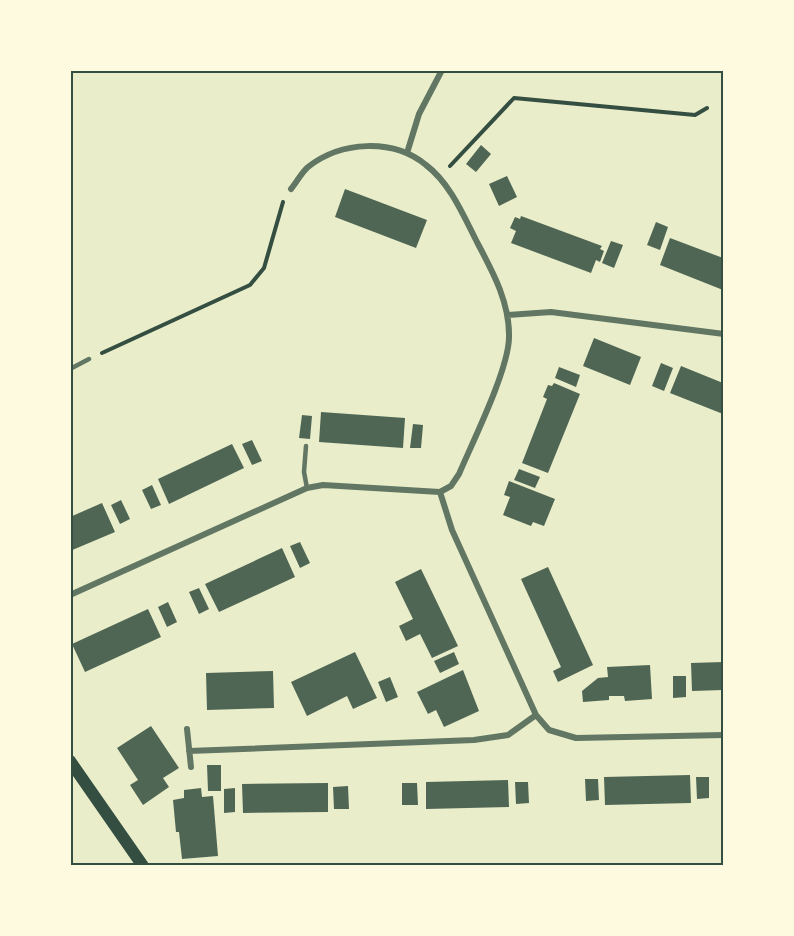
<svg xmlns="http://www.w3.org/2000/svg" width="794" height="936" font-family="Montserrat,sans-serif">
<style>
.building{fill:#4f6655}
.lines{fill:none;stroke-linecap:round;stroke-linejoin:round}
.path{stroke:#344e41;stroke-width:4}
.service{stroke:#617663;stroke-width:4.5}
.minor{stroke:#617663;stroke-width:6}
.secondary{stroke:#344e41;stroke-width:12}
.neatline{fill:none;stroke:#344e41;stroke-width:2}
</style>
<rect width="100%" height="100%" fill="#e9edc9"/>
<path class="building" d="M 481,145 L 491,154 L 476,172 L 466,164 Z
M 507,176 L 517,197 L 499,206 L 489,184 Z
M 345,189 L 427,220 L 416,248 L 335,217 Z
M 521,216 L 602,246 L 600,249 L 604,251 L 600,262 L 596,260 L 591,273 L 511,243 L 516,231 L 510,228 L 515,217 L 520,219 Z
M 656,222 L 668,227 L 660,250 L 647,245 Z
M 670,238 L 723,258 L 723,290 L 660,265 Z
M 611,241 L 623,245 L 614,268 L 602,263 Z
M 594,338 L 641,357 L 630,385 L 583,366 Z
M 661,363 L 673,368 L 664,391 L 652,386 Z
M 681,366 L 723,383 L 723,414 L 670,393 Z
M 559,367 L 580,375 L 576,387 L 555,378 Z
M 554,383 L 580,394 L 548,473 L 522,463 L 547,399 L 543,397 L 548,385 L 552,386 Z
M 321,412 L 405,418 L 403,448 L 319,442 Z
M 302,415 L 312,416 L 310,439 L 299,438 Z
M 413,424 L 423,425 L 421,448 L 410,448 Z
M 252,440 L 262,461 L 252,465 L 242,444 Z
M 232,444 L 244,468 L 169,504 L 158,479 Z
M 519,469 L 540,477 L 535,488 L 514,480 Z
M 509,481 L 555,499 L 544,526 L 533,522 L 531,526 L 503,515 L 510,497 L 504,495 Z
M 152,485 L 161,505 L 151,509 L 142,490 Z
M 121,500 L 130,519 L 120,524 L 111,505 Z
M 102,503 L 115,532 L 70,551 L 70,517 Z
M 300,542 L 310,563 L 300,568 L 290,546 Z
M 282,548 L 295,577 L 219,612 L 205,584 Z
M 548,567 L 593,665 L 558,682 L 553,671 L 561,667 L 521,579 Z
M 421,569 L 458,646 L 432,658 L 420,634 L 406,641 L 399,626 L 413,619 L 395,582 Z
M 199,588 L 209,609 L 199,614 L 189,592 Z
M 168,602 L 177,622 L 167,627 L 158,607 Z
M 148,609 L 161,637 L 85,672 L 72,644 Z
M 355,652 L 377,698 L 353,709 L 347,696 L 307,716 L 291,682 Z
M 454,652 L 459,664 L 440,673 L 434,661 Z
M 723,662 L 723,690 L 692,691 L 691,663 Z
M 650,665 L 652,699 L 625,701 L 624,696 L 609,696 L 609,700 L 583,702 L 582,691 L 598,678 L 608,677 L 607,667 Z
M 463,670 L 479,711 L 444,727 L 436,710 L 428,714 L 417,692 Z
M 273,671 L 274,708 L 207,710 L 206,673 Z
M 673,676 L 686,676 L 686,697 L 673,698 Z
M 390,677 L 398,697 L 386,702 L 378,682 Z
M 151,726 L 179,768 L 163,778 L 169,787 L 143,805 L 130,785 L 138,780 L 117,748 Z
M 207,765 L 221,765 L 221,791 L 208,791 Z
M 690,775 L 691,803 L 605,805 L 604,777 Z
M 696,777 L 709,777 L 709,798 L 697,799 Z
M 585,779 L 598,779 L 599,800 L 586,801 Z
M 508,780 L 509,807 L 426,809 L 426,782 Z
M 515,782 L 528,782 L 529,803 L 516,804 Z
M 328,783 L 328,812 L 243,813 L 242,784 Z
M 402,783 L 417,783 L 418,805 L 402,805 Z
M 348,786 L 349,809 L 334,809 L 333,787 Z
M 201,788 L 202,797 L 213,796 L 218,856 L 182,859 L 179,832 L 176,832 L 173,800 L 184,798 L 184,790 Z
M 235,788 L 235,812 L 224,813 L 224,789 Z"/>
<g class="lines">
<path class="path" d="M 450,166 L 514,98 L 695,115 L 707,108
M 102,353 L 250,285 L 264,268 L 283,202"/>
<path class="service" d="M 70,369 L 89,359
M 306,446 L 304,472 L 307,488"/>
<path class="minor" d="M 407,153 L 419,114 L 442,70
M 507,315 L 551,312 L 724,334
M 440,492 L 452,530 L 536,715
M 70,595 L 307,488 L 323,485 L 440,492 L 451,486 L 459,474 C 473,441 508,371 509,338 C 510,304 494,274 478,244 C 464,217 451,184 426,165 C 393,138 341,141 308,167 C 301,173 297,182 291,189
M 187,729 L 191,767
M 189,751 L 474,740 L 508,735 L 536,715 L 549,730 L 576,738 L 724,735"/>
<path class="secondary" d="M 70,761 L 143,866"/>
</g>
<rect width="794" height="936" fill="none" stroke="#fefae0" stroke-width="144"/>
<rect x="72" y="72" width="650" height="792" class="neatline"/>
</svg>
